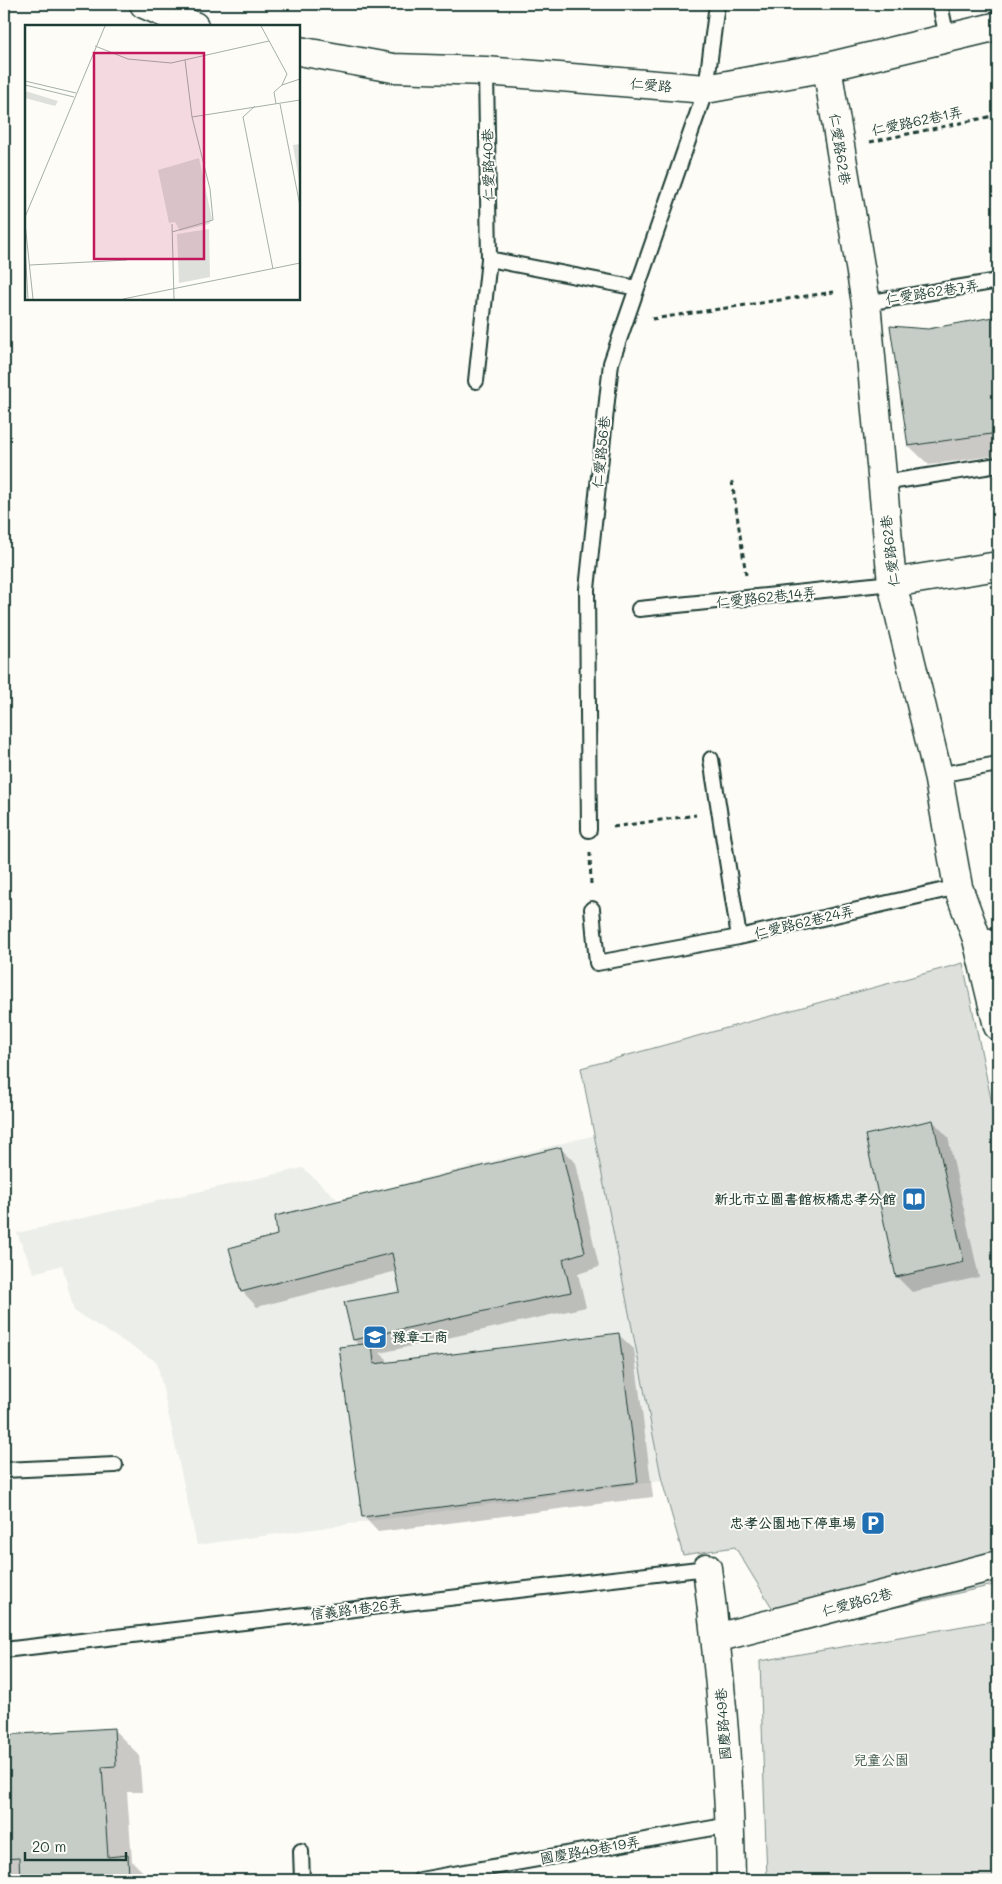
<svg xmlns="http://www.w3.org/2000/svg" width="1002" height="1884" font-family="Mali,'LXGW WenKai TC',sans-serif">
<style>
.built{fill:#eceee9}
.green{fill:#dde0db;stroke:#7e8e88}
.shadow{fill:#0003}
.building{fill:#c6cdc7;stroke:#1f3d34}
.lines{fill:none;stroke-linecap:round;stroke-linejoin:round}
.service-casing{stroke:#1f3d34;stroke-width:18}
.minor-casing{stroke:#1f3d34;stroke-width:31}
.path{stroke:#1f3d34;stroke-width:3;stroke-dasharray:5 4;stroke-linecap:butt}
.service{stroke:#fdfcf7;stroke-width:14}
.minor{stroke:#fdfcf7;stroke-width:28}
.labels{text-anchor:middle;stroke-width:4;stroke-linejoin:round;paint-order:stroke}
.street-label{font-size:14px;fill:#1f3d34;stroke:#fdfcf7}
.poi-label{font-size:14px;font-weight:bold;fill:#1f3d34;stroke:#fdfcf7;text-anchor:end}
.park-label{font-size:14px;fill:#455e55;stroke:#fdfcf7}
.inset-road{fill:none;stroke:#a4b0a9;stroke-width:1}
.view{fill:#c2185b;fill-opacity:0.15;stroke:#c2185b;stroke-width:2.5}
.inset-edge{fill:none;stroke:#1f3d34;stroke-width:2.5}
</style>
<rect width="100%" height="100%" fill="#fdfcf7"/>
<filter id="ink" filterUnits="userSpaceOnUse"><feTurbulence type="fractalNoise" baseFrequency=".02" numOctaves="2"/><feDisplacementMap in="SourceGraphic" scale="10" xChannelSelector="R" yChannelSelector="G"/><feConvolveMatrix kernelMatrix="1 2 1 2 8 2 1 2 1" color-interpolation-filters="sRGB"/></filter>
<g filter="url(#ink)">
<path class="built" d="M 595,1135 L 662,1481 L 197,1545 L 157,1362 L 74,1311 L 62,1265 L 34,1273 L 17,1233 L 303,1168 L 338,1200 Z"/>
<path class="green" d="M 963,963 L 998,1133 L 998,1584 L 787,1632 L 735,1547 L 683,1555 L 662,1481 L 581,1068 Z
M 998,1620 L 998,1880 L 767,1880 L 760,1661 Z"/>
<path class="shadow" d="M 982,4 L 998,4 L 998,20 Z
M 998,317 L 998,455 L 929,465 L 909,446 L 928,331 Z
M 933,1121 L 948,1137 L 979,1277 L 912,1292 L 897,1277 Z
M 560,1148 L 576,1163 L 599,1267 L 578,1274 L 586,1307 L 380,1353 L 387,1359 L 387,1364 L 618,1334 L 634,1349 L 653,1497 L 378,1532 L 363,1516 L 360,1346 L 354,1340 L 402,1293 L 397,1271 L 257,1307 L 242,1291 L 279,1236 Z
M 113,1729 L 139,1755 L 142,1792 L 127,1792 L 132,1861 L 151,1880 L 4,1880 L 4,1736 Z"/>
<path class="building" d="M 998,316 L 998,433 L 908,446 L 890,326 L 928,329 Z
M 933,1120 L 964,1262 L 896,1277 L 865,1135 Z
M 561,1147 L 585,1252 L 563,1259 L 571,1292 L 353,1340 L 344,1302 L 400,1292 L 392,1253 L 241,1292 L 229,1248 L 277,1235 L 275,1216 Z
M 619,1333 L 638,1482 L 362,1517 L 339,1347 L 372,1343 L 374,1364 Z
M 114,1728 L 116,1766 L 102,1767 L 108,1857 L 128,1855 L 129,1880 L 20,1880 L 19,1858 L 4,1859 L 4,1735 Z"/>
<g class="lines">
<g class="service-casing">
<path id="service" d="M 940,4 L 947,38
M 489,259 L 637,288
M 866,303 L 998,281
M 476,381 L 489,259 L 486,71
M 883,483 L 998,465
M 639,609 L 892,583
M 711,759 L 739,937 L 958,887
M 938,775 L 998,764
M 589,830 L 587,589 L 611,363 L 706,89 L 717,4
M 592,909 L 597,963 L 739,937
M 977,939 L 998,935
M 4,1470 L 115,1465
M 4,1650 L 707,1568
M 301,1851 L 302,1880
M 420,1880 L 730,1825"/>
</g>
<g class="minor-casing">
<path id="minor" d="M 144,4 L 194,26
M 299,51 L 393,68 L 486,71 L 706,89 L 827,67 L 998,26
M 827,67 L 866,303 L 892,583 L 938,775 L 958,887 L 977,939 L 998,1026
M 892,583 L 998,566
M 707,1568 C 720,1672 730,1776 731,1880
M 716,1638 L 998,1565"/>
</g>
<path class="path" d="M 870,142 L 998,115
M 652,319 L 834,292
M 732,481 L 746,575
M 613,827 L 696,815
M 590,852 L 591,886"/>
<use href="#service" class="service"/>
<use href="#minor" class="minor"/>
</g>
</g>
<defs>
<g id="library-square" transform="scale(1.25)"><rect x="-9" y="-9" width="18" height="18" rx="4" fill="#1f6fb2" stroke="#fdfcf7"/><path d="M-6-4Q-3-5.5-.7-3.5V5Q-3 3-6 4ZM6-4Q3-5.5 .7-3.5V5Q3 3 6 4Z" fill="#fff"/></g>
<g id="school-square" transform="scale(1.25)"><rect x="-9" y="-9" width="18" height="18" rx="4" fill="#1f6fb2" stroke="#fdfcf7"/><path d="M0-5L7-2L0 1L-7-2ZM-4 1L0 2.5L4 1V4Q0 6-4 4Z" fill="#fff"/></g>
<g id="parking-square" transform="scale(1.25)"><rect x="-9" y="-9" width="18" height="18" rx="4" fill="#1f6fb2" stroke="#fdfcf7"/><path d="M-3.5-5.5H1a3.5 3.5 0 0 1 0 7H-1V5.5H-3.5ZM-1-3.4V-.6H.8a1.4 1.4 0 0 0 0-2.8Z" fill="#fff"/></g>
</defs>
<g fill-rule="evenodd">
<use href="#library-square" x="914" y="1199"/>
<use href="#school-square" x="375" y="1337"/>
<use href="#parking-square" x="873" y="1523"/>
</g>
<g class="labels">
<g class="street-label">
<text transform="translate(651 85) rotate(5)" y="5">仁愛路</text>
<text transform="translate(917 121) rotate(-12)" y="5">仁愛路62巷1弄</text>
<text transform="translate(840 149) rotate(81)" y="5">仁愛路62巷</text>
<text transform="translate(488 165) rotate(-91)" y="5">仁愛路40巷</text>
<text transform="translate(932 292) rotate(-9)" y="5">仁愛路62巷7弄</text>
<text transform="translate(601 452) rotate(-84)" y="5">仁愛路56巷</text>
<text transform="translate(890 551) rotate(-97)" y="5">仁愛路62巷</text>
<text transform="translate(766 597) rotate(-6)" y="5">仁愛路62巷14弄</text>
<text transform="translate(804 922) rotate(-13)" y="5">仁愛路62巷24弄</text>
<text transform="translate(857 1602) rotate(-15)" y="5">仁愛路62巷</text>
<text transform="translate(356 1609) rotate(-7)" y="5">信義路1巷26弄</text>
<text transform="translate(723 1724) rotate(-94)" y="5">國慶路49巷</text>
<text transform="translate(590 1850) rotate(-10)" y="5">國慶路49巷19弄</text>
</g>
<g class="poi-label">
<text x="896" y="1204">新北市立圖書館板橋忠孝分館</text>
<text x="392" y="1342" text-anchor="start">豫章工商</text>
<text x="856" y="1528">忠孝公園地下停車場</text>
</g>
<g class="park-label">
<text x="881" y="1765">兒童公園</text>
</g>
</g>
<g transform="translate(25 25)">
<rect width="275" height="275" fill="#fdfcf7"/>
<path d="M 0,66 L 33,76 L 30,81 L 0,73 ZM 275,119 L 275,162 L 268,120 ZM 174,133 L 187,194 L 184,199 L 155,206 L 150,197 L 144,198 L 133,145 ZM 184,204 L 185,252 L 154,258 L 152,209 Z" fill="#dde0db"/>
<path class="inset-road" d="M 236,1 L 262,49 L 257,60M 70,21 L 103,34 L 146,38 L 244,16M 0,56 L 51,68M 0,60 L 49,72M 251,79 L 249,67 L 257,60 L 275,54M 255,79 L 275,181M 230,81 L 218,92 L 248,244M 167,92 L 275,75M 0,192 L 80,1M 0,198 L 8,274M 147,199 L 149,274M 147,207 L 188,195 L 185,164 L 167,92 L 160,35M 0,222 L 3,274M 5,240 L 102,235M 98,274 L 275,238"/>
<path class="view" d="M 69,28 L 179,28 L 179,234 L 69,234 Z"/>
<rect width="275" height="275" class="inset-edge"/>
</g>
<rect width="1002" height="1884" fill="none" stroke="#fdfcf7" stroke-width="20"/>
<rect x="10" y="10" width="982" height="1864" fill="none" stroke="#1f3d34" stroke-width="2" filter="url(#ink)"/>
<path d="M25 1852v8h101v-8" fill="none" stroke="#1f3d34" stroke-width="2.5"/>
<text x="32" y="1852" font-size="15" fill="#1f3d34" stroke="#fdfcf7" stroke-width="4" paint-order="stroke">20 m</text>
</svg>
